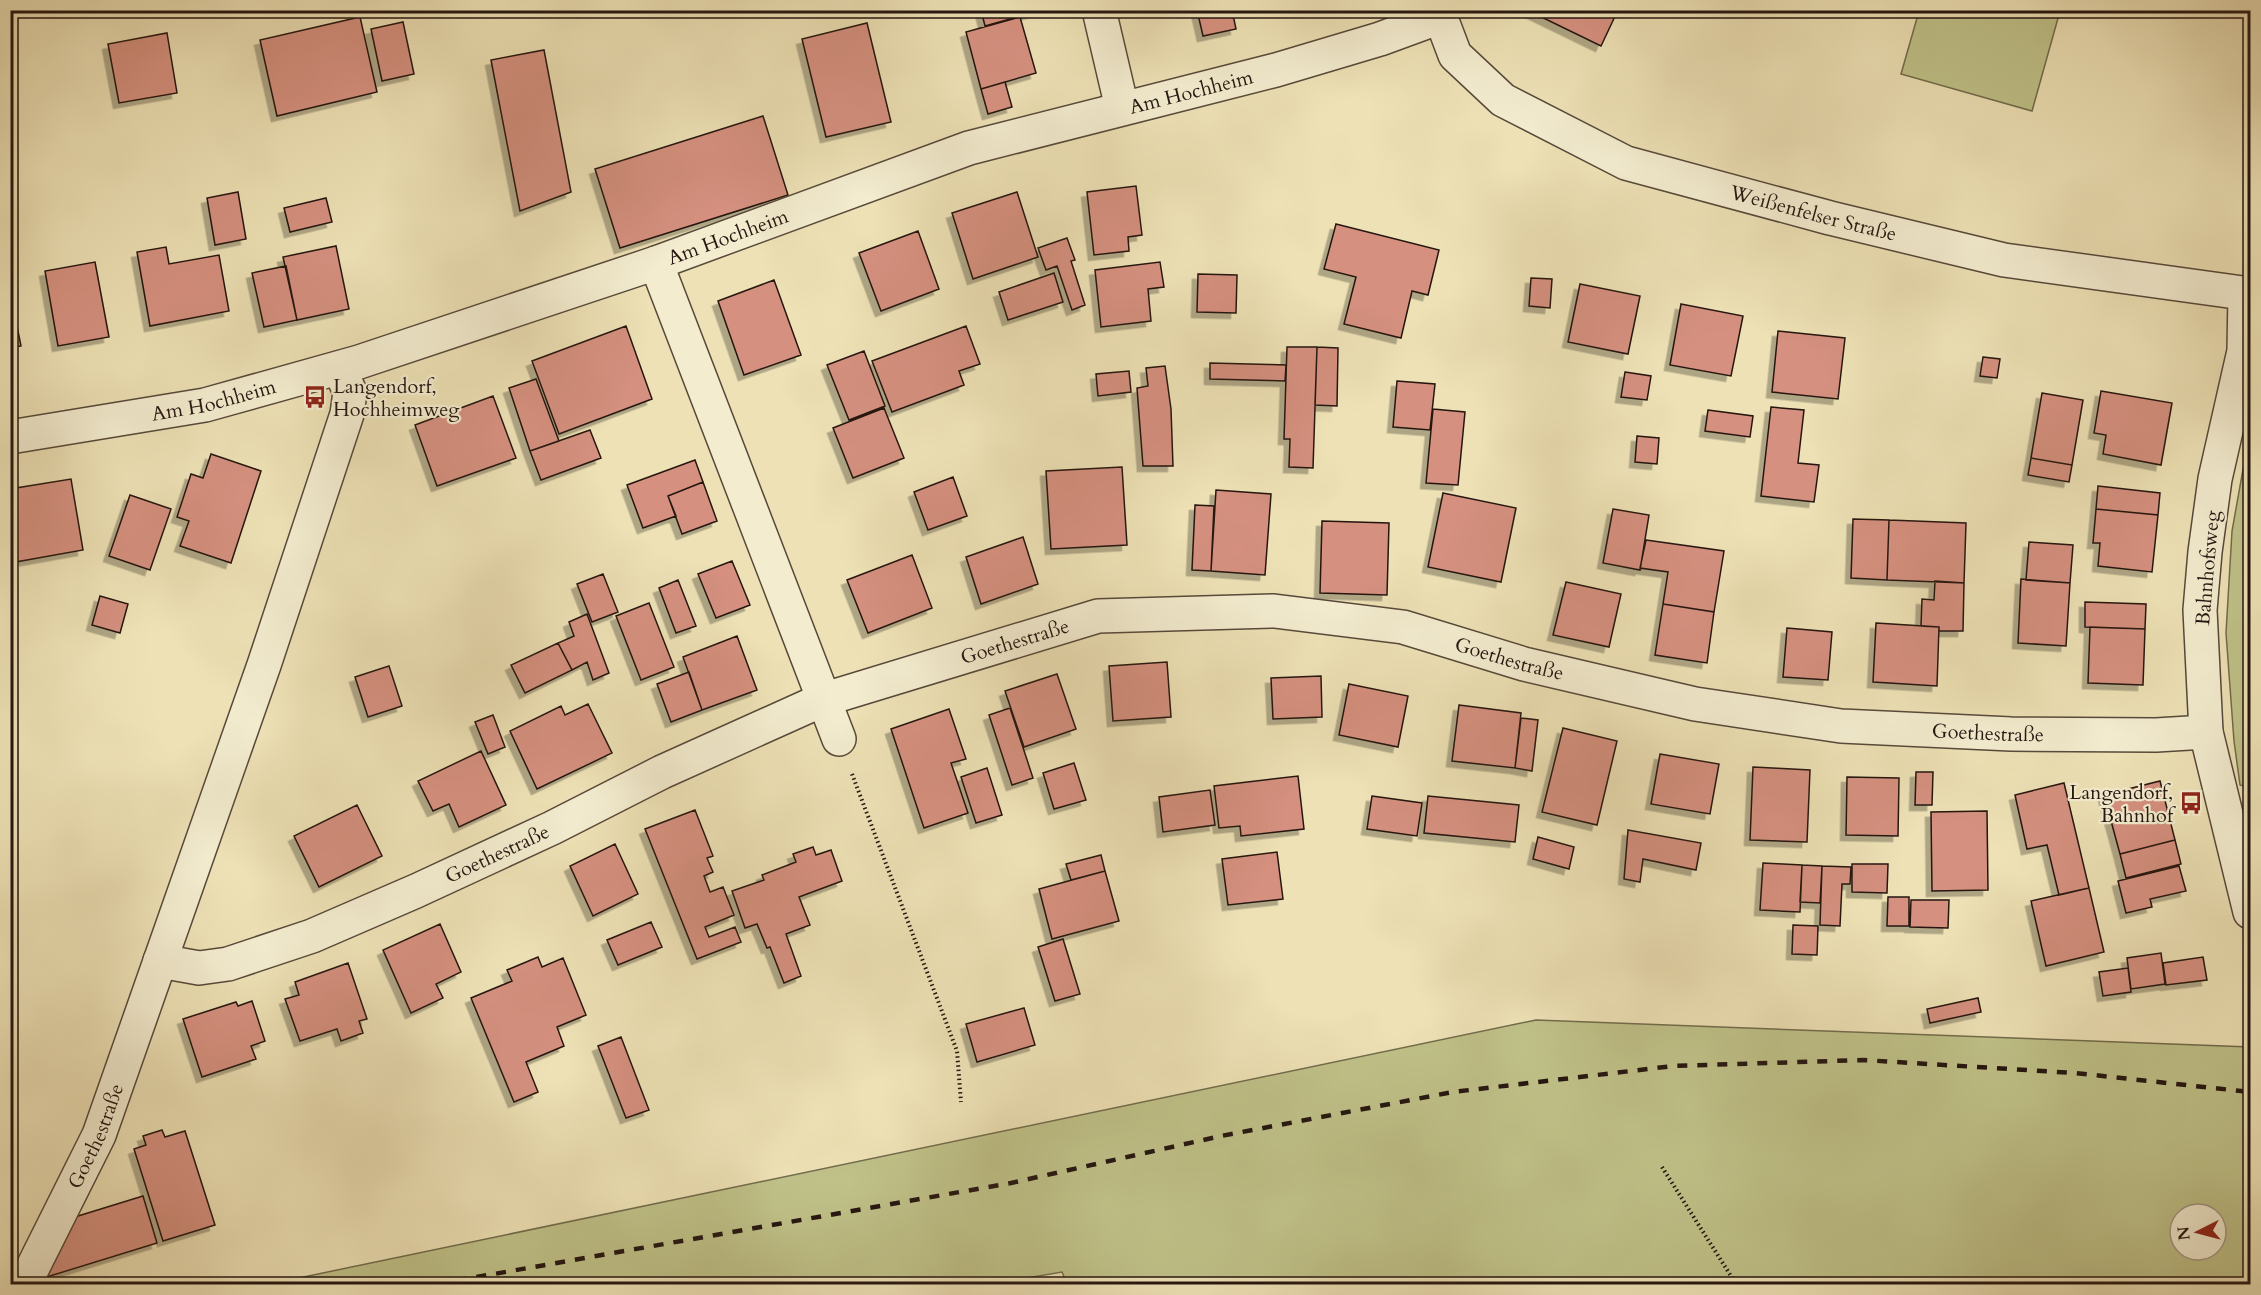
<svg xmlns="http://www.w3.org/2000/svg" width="2261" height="1295" font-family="Cardo,serif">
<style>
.green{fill:#bfc188;stroke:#726c4c;stroke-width:1.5;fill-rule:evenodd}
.building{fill:#d5907f;stroke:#251611;stroke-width:1.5;filter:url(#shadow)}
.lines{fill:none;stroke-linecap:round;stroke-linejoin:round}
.minor-casing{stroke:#57493a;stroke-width:36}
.path{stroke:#251611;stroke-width:4;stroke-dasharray:1.5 3;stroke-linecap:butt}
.minor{stroke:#f3eccf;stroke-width:33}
.rail{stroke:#251611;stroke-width:4.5;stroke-dasharray:10 10;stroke-linecap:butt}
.labels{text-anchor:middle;stroke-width:4.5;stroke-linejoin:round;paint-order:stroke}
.street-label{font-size:20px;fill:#251611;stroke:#f3eccf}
.poi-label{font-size:20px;fill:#251611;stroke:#f3eccf;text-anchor:start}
</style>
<defs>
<filter id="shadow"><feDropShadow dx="-5.5" dy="5.5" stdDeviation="0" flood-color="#0004"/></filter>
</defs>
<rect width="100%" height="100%" fill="#ede1b5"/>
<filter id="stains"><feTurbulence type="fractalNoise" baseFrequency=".00333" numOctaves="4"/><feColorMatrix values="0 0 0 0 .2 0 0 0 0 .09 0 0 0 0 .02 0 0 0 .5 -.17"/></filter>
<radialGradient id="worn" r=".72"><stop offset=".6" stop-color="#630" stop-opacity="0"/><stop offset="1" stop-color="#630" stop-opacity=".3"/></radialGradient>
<path class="green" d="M 1919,11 L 2060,11 L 2032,111 L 1901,74 Z
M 2250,430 L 2250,788 L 2240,785 L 2234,741 L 2226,633 L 2232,531 Z
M 1536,1020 L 2250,1047 L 2250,1284 L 1067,1284 L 1062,1272 L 991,1284 L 270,1284 ZM 2180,1214 L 2216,1214 L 2216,1250 L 2180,1250 Z"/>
<path class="building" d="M 981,10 L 1042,10 L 985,26 Z
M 1197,10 L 1232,10 L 1236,29 L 1203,36 Z
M 1527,10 L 1618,10 L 1601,46 Z
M 360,17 L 377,92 L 277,116 L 260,40 Z
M 1020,17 L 1036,73 L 981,89 L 966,32 Z
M 403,22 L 414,74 L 382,81 L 371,29 Z
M 867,23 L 891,122 L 826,137 L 802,39 Z
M 167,33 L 177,93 L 119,103 L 108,44 Z
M 544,50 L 571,192 L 520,211 L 491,60 Z
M 1005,82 L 1012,107 L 988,114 L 981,89 Z
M 763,116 L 788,195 L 620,248 L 595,169 Z
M 1136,186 L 1142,235 L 1128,237 L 1129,251 L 1094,255 L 1087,192 Z
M 238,192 L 246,239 L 215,245 L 207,198 Z
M 1017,192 L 1038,257 L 973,279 L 952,213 Z
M 326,198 L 332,222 L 290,232 L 284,208 Z
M 1336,224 L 1439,250 L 1428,295 L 1412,291 L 1401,338 L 1344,324 L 1356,277 L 1324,269 Z
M 918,231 L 939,289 L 881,311 L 859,253 Z
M 1067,238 L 1075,260 L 1071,261 L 1085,305 L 1072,310 L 1057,266 L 1046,270 L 1038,248 Z
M 336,246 L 349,309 L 297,320 L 283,257 Z
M 166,247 L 169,264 L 219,255 L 229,311 L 150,326 L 137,252 Z
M 95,262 L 109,337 L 58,346 L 45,271 Z
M 1160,262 L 1164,287 L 1148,289 L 1151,321 L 1101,327 L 1095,270 Z
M 286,266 L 297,320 L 264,327 L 252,273 Z
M 1054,273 L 1063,302 L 1008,320 L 999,292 Z
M 1198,274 L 1237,275 L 1236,313 L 1197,312 Z
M 1531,278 L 1552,279 L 1550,308 L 1529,306 Z
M 774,280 L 801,355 L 744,375 L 718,301 Z
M 1580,284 L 1640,296 L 1628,354 L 1568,342 Z
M 10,291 L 21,346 L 10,348 Z
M 1681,304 L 1743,316 L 1731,376 L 1670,365 Z
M 626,326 L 652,399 L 559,434 L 532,361 Z
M 966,326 L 980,364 L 959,371 L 964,385 L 892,412 L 872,361 Z
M 1778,331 L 1845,338 L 1838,399 L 1772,392 Z
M 1287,347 L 1317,347 L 1313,468 L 1289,467 L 1290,439 L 1284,439 Z
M 1317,347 L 1338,348 L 1337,406 L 1315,405 Z
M 864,351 L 885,406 L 849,420 L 827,365 Z
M 1983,357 L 2000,359 L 1997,378 L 1980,376 Z
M 1210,363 L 1286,365 L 1285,381 L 1210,379 Z
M 1165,366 L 1171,409 L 1173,466 L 1143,466 L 1137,388 L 1148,386 L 1146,368 Z
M 1129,371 L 1131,392 L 1098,396 L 1096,374 Z
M 1625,372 L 1651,376 L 1647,400 L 1621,397 Z
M 536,379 L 559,441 L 530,451 L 509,388 Z
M 1397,381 L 1435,384 L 1430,430 L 1393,427 Z
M 2101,391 L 2172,403 L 2161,465 L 2103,454 L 2106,435 L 2094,433 Z
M 2042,393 L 2083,400 L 2072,465 L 2031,458 Z
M 493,396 L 516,458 L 437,486 L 415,425 Z
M 1771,407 L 1804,410 L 1798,463 L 1819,465 L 1814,502 L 1761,496 Z
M 884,408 L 904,458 L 853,478 L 833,428 Z
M 1433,409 L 1465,412 L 1458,485 L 1426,483 Z
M 1708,410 L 1753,416 L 1750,437 L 1705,431 Z
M 590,430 L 601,458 L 541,480 L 530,451 Z
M 1637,436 L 1659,438 L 1657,464 L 1635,462 Z
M 211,454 L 261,471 L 231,563 L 180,546 L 189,521 L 177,517 L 191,474 L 203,478 Z
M 2031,458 L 2072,465 L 2069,482 L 2028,475 Z
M 695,460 L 703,482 L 668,496 L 676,516 L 643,528 L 627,485 Z
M 1122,467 L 1127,545 L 1051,549 L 1046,471 Z
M 953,477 L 967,516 L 928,530 L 914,492 Z
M 71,479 L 83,550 L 10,563 L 10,489 Z
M 703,482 L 717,521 L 682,534 L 668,496 Z
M 2098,486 L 2160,493 L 2158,515 L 2096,509 Z
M 1216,490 L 1271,494 L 1265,575 L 1211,571 Z
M 1443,493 L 1516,508 L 1501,582 L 1428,567 Z
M 130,495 L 171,509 L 150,570 L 109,556 Z
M 1195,505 L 1214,506 L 1211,571 L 1192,570 Z
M 1613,509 L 1649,515 L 1640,570 L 1603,563 Z
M 2096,509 L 2158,515 L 2152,572 L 2098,566 L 2100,543 L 2093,543 Z
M 1853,519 L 1889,520 L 1887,580 L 1851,578 Z
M 1889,520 L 1966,523 L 1964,583 L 1887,580 Z
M 1322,521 L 1389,523 L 1387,595 L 1320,593 Z
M 1023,537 L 1038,584 L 981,604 L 966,557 Z
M 1646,540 L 1724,551 L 1714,612 L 1663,604 L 1668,572 L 1640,568 Z
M 2029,542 L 2073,545 L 2070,583 L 2026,580 Z
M 912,555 L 932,608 L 868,633 L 847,580 Z
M 732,561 L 750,605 L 716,618 L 698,574 Z
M 603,574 L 618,612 L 592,622 L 577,584 Z
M 2021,579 L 2070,583 L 2066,646 L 2018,643 Z
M 678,580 L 696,626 L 676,633 L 659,588 Z
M 1935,581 L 1964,583 L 1963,631 L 1939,631 L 1939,627 L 1921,626 L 1922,599 L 1934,600 Z
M 1566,582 L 1621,594 L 1609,647 L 1553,635 Z
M 100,596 L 128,604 L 120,633 L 92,625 Z
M 2085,602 L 2146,604 L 2145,629 L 2085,627 Z
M 649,603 L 674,667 L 641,680 L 616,616 Z
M 1663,604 L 1714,612 L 1707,663 L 1655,655 Z
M 587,614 L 609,673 L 593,680 L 587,662 L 572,670 L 558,643 L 574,636 L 569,622 Z
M 1876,623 L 1939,627 L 1937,686 L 1873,682 Z
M 2090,627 L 2145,629 L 2143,685 L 2088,683 Z
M 1787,628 L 1832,632 L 1828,680 L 1783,677 Z
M 737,636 L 757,690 L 702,710 L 683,657 Z
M 558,643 L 572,670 L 525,693 L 511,665 Z
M 1167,662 L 1171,717 L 1113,721 L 1109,666 Z
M 389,666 L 402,706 L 368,717 L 355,677 Z
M 689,672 L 702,710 L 671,722 L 657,684 Z
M 1057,674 L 1076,729 L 1024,747 L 1005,691 Z
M 1321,676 L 1322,717 L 1273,719 L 1271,678 Z
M 1349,684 L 1408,696 L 1398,747 L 1339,735 Z
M 588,704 L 612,753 L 537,789 L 510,731 L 561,706 L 565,715 Z
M 1459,705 L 1521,713 L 1515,768 L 1452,761 Z
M 1010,708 L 1033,778 L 1012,785 L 989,715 Z
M 949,709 L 966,759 L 951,763 L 968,813 L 924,828 L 891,729 Z
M 493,715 L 505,747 L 488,754 L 475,722 Z
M 1521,718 L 1538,720 L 1532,771 L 1515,768 Z
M 1563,728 L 1617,741 L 1597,825 L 1542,812 Z
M 481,751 L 506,805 L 459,827 L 449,804 L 433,811 L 418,781 Z
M 1660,754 L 1719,764 L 1710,814 L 1651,804 Z
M 1074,763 L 1086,800 L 1054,809 L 1043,773 Z
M 1753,767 L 1810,770 L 1807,842 L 1750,840 Z
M 987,768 L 1002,815 L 976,823 L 961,777 Z
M 1916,772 L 1933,772 L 1932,805 L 1915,805 Z
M 1298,776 L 1304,829 L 1241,836 L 1240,826 L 1219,828 L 1214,786 Z
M 1847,777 L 1899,778 L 1898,836 L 1846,835 Z
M 2160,781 L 2175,840 L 2120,854 L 2104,795 Z
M 2064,783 L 2089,888 L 2059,895 L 2047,845 L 2027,849 L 2015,795 Z
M 1210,790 L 1215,825 L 1163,832 L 1159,797 Z
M 1372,796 L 1422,803 L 1417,836 L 1367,829 Z
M 1428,796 L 1519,805 L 1515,842 L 1424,833 Z
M 357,805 L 382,856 L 319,887 L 294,836 Z
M 695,810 L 713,856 L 707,858 L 713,872 L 704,876 L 710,892 L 723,887 L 734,915 L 705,927 L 709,937 L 735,927 L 741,942 L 697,959 L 645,829 Z
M 1987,811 L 1988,890 L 1932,891 L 1931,812 Z
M 1628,830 L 1701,843 L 1696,870 L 1643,859 L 1640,882 L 1624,879 Z
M 1538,837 L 1574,847 L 1569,869 L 1533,859 Z
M 2175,840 L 2181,864 L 2126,878 L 2120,854 Z
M 615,844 L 638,894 L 593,916 L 570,866 Z
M 813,847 L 816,855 L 831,850 L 842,881 L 799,897 L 810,925 L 786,934 L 801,976 L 784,983 L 770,947 L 767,948 L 757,924 L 745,928 L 732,891 L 764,880 L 762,875 L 796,862 L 793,854 Z
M 1277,852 L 1283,899 L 1228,905 L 1222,859 Z
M 1101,855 L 1105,871 L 1071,880 L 1066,864 Z
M 1763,863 L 1802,865 L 1800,912 L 1760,910 Z
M 1852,864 L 1888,864 L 1887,893 L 1852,892 Z
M 1802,865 L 1822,866 L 1820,903 L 1800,902 Z
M 1822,866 L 1851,867 L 1850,884 L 1842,884 L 1840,926 L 1820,925 Z
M 2179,866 L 2186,891 L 2150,899 L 2152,907 L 2126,913 L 2118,881 Z
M 1105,871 L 1119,921 L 1052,939 L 1039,889 Z
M 2089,888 L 2104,952 L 2046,966 L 2031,901 Z
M 1888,897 L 1909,897 L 1909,926 L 1887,926 Z
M 1911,900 L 1949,900 L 1948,928 L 1910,927 Z
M 651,922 L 662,947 L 618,965 L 607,940 Z
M 440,924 L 461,972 L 436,984 L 443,998 L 411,1013 L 383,950 Z
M 1793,925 L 1818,926 L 1817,955 L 1792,954 Z
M 1063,939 L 1080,994 L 1055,1001 L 1038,947 Z
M 2161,953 L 2165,984 L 2131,989 L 2127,958 Z
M 538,957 L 542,967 L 563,958 L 586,1015 L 557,1027 L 564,1046 L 526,1062 L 538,1092 L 514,1102 L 471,998 L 512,981 L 507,970 Z
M 2203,957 L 2207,980 L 2166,985 L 2163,963 Z
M 348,963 L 367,1019 L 359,1021 L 363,1033 L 341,1041 L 337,1029 L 300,1041 L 285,999 L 299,995 L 295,982 Z
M 2128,968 L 2131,992 L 2103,996 L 2099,972 Z
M 1978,998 L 1981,1012 L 1930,1023 L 1927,1009 Z
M 252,1001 L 265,1041 L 251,1046 L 256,1059 L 202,1077 L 183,1019 L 236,1002 L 238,1006 Z
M 1024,1008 L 1035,1045 L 977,1062 L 966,1024 Z
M 621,1037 L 649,1110 L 626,1118 L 598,1046 Z
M 162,1130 L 165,1137 L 185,1131 L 215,1225 L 163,1241 L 134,1149 L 146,1145 L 143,1136 Z
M 143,1196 L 157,1243 L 37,1280 L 75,1217 Z"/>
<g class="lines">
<g class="minor-casing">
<g id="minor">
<path d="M 1099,10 L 1122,108"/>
<path id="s1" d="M 1438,10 L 1455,55 L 1503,100 L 1626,163 L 1830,218 L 2004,260 L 2250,294"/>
<path d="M 656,263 L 839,739"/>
<path d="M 2245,293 L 2244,351 L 2215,479 L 2205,552 L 2200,610 L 2206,732 L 2250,912"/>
<path id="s2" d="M 10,437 L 205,405 L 359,362 L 656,263 L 969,148 L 1276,70 L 1380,39 L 1440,17"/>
<path id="s3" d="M 160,961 L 199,968 L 228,964 L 312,936 L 416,891 L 552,828 L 662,772 L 822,700 L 1098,616 L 1274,611 L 1403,627 L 1524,664 L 1695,704 L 1841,726 L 2011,734 L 2156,735 L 2206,732"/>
<path id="s4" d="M 30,1273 L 99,1135 L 264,665 L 347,414 L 350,392 L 339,368"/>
</g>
</g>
<path class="path" d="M 852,774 L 957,1051 L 961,1102
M 1662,1167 L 1736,1284
M 1031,1280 L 1041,1284"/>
<use href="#minor" class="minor"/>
<path class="rail" d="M 437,1284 L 1011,1183 L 1221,1136 L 1453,1092 L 1673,1066 L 1863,1060 L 2075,1073 L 2250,1092"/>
</g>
<defs>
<g id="bus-bare" transform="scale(1.8)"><path d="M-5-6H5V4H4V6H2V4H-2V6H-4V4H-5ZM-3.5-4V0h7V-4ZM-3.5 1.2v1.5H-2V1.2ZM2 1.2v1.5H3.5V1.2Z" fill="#8f2418" stroke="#f3eccf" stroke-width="2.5" paint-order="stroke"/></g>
</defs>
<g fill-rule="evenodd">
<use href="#bus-bare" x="315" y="397"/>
<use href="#bus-bare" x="2191" y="803"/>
</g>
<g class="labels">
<g class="street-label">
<text dy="7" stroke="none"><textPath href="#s2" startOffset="1233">Am Hochheim</textPath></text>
<text dy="7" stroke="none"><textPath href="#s1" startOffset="446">Weißenfelser Straße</textPath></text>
<text dy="7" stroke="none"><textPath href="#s2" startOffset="747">Am Hochheim</textPath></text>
<text dy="7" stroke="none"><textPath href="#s2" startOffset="207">Am Hochheim</textPath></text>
<text transform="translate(2207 568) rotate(-85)" y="7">Bahnhofsweg</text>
<text dy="7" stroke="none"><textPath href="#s3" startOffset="921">Goethestraße</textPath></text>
<text dy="7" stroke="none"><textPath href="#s3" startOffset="1425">Goethestraße</textPath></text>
<text dy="7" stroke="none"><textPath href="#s3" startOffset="1911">Goethestraße</textPath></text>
<text dy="7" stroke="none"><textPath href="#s3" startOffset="360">Goethestraße</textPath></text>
<text dy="7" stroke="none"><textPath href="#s4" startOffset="152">Goethestraße</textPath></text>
</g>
<g class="poi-label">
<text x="333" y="393">Langendorf,<tspan x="333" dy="23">Hochheimweg</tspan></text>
<text x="2173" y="799" text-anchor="end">Langendorf,<tspan x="2173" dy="23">Bahnhof</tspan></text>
</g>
</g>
<rect width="2261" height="1295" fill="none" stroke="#ede1b5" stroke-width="36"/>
<rect x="12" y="12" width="2237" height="1271" fill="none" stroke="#251611" stroke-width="3"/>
<rect x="18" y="18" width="2225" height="1259" fill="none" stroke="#251611" stroke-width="1.5"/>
<g transform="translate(2198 1232) rotate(264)"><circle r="28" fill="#f3eccf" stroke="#a19683" stroke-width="1.5"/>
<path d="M0-4.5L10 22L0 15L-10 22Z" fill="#8f2418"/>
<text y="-9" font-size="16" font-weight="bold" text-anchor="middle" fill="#251611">N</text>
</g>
<rect width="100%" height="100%" filter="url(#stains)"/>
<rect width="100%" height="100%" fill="url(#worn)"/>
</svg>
